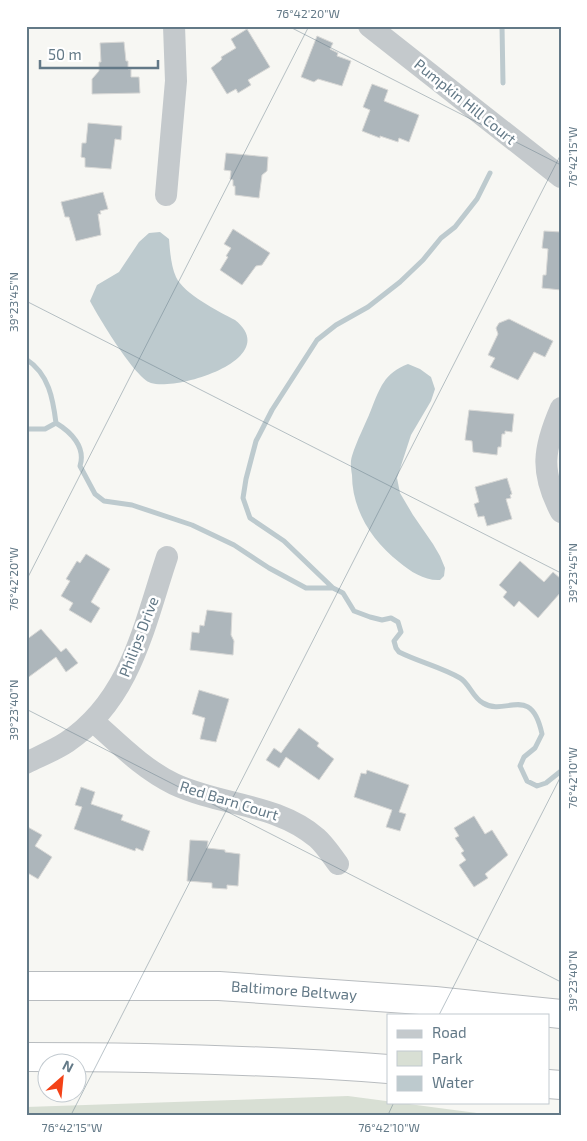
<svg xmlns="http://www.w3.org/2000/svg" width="587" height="1141" font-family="'Exo 2',sans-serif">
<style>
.green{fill:#d8dfd4}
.water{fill:#bdcace}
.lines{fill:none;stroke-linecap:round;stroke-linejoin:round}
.stream{stroke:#bdcace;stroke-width:5}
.building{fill:#adb6bb;stroke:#d8d8d6}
.highway-casing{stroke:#b8bcbf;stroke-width:30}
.minor{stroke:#c4c9cc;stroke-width:22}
.highway{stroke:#fff;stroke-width:28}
.ticks{fill:none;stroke:#637987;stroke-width:1;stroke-opacity:0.45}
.labels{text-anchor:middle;stroke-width:5;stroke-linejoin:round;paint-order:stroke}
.street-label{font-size:15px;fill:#637987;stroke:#fff}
.neatline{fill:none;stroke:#637987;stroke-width:2}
.ticks-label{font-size:12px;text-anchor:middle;fill:#637987}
</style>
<rect width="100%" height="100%" fill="#f7f7f3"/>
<path class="green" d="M 348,1096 L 492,1115 L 26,1115 L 26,1107 Z"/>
<path class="water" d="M 160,232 L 169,239 C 170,251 171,266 176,277 C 184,294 218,311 235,320 C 283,358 179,391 151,383 C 135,378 99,318 90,301 L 97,285 L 119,272 L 139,242 L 149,233 Z
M 408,364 L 420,369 L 431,377 L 435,389 L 431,401 L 411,435 L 397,478 L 400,493 L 413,515 L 433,544 L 440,556 L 445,568 L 444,576 L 440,580 C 425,581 411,572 399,562 C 372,541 352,510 352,475 C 351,469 350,462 352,456 C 357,440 365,425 371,410 C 380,388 384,373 408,364 Z"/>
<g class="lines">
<path class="stream" d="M 502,26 L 503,83
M 26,359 C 49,374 53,399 56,423 C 71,432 86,447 80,466 L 95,494 L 104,501 L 132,505 L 192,525 L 234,545 L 269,568 L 306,588 L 333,588 L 343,593 L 354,611 L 370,617 L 382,620 L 391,618 L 398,622 L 401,632 L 394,641 L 396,648 L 399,652 C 419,662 441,667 460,678 C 469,683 473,698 483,703 C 506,717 531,683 542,734 L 535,748 L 524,757 L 520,766 L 527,781 L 537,786 L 546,783 L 561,771
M 26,429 L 45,429 L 56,423
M 333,588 L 284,541 L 250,518 L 243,498 L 246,479 L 256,441 L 272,410 L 317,340 L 336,325 L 368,307 L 400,282 L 423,260 L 441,238 L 455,227 L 477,199 L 490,173"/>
</g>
<path class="building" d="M 247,29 L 270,67 L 248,80 L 251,85 L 238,93 L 236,89 L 227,94 L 211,68 L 220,61 L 222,59 L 221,57 L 236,48 L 231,39 Z
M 317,36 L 333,43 L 330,49 L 338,53 L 337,56 L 351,61 L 342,86 L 318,79 L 314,82 L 301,77 Z
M 124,42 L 126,61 L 128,61 L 128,69 L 131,69 L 131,77 L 139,77 L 140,93 L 92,94 L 92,79 L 99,71 L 99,62 L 101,62 L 100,43 Z
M 372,84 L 388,90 L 384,101 L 419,115 L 409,142 L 399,138 L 398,142 L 380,136 L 380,138 L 362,131 L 370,110 L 363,107 Z
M 88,123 L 122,126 L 121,140 L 115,139 L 111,169 L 85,167 L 85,158 L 81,157 L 82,143 L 86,143 Z
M 226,153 L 268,157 L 267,171 L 262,175 L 259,198 L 235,195 L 235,186 L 233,186 L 233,180 L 230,179 L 231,171 L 224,170 Z
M 103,192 L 108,209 L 100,211 L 101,214 L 98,214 L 101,235 L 76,241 L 69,217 L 65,217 L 61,202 Z
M 233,229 L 270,253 L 262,265 L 256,266 L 242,285 L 220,270 L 228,257 L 226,256 L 231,248 L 224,244 Z
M 544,231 L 561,232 L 561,290 L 542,288 L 543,275 L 546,275 L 548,249 L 542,248 Z
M 509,319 L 553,341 L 545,357 L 534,352 L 518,380 L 490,367 L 495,358 L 488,355 L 498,334 L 496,328 L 499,323 Z
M 469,410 L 514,414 L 512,432 L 505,431 L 505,434 L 502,434 L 501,447 L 498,447 L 497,455 L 473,452 L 472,441 L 465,440 Z
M 507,478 L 512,494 L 510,495 L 511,498 L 506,499 L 512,519 L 487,526 L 484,516 L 478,517 L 474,504 L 479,502 L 475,487 Z
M 86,554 L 110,569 L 91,602 L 100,608 L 91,623 L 69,610 L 73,603 L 61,596 L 70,581 L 66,579 L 77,561 L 80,563 Z
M 520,561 L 544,582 L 553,572 L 561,579 L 561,592 L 538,618 L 519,601 L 514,607 L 503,597 L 507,592 L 499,585 Z
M 207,610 L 232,613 L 231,635 L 234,641 L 233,655 L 190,650 L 192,632 L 199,633 L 200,625 L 204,626 Z
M 41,629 L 61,652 L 66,648 L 78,663 L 66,672 L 56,657 L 26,679 L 26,640 Z
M 199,690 L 229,699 L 216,742 L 200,739 L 205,718 L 192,714 Z
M 299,728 L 319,743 L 317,746 L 334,759 L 319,780 L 286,757 L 279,768 L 266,760 L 274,748 L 281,753 Z
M 367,770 L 409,785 L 399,812 L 406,814 L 400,831 L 386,827 L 392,810 L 354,797 L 361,773 L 366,774 Z
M 81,787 L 95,792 L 91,804 L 123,815 L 121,820 L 150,831 L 143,851 L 136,848 L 135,851 L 74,829 L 82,807 L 75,805 Z
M 474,816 L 485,834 L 492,830 L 508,855 L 485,874 L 488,878 L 474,887 L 459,865 L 466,860 L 461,853 L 464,851 L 455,838 L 459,836 L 454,828 Z
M 26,826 L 42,835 L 35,846 L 52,857 L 38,879 L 26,872 Z
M 190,840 L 208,841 L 207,848 L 225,850 L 225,852 L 240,854 L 238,886 L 227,885 L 227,889 L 212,888 L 212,883 L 187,881 Z"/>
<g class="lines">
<g class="highway-casing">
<path id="highway" d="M 26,986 L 219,986 L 435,1001 L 561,1014
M 26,1057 C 147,1057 268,1060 388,1069
M 548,1084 L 561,1085"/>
</g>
<path class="minor" d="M 369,26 L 561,177
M 166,195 L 176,81 L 174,26
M 561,408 C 543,449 540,472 561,512
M 93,721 C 119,744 143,769 174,784 C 221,806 276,803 317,838 C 325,845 332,856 338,864
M 26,763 C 40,756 55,750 67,742 C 131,699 144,625 167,557"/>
<use href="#highway" class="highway"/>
</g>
<path class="ticks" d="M 288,26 L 561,165M 26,301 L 561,573M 26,581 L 309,26M 26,709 L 561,982M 439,1015 L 561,776M 71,1115 L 561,154M 388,1115 L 394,1102"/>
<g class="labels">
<g class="street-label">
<text transform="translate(465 102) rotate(39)" y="5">Pumpkin Hill Court</text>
<text transform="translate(139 637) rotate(-69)" y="5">Philips Drive</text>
<text transform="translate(229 801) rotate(17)" y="5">Red Barn Court</text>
<text transform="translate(294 991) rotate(4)" y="5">Baltimore Beltway</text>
</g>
</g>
<rect width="587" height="1141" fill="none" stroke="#ffffff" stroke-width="55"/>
<rect x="387" y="1014" width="162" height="90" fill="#ffffff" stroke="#c1c9cf"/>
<rect x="397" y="1030" width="25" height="8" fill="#c4c9cc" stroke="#c1c9cf"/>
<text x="432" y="1038" font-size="15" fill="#637987">Road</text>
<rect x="397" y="1051" width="25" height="15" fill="#d8dfd4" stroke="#c1c9cf"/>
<text x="432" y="1064" font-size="15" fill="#637987">Park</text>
<rect x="397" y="1076" width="25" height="15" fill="#bdcace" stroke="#c1c9cf"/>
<text x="432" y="1088" font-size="15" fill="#637987">Water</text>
<g transform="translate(62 1078) rotate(27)"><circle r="24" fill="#ffffff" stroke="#c1c9cf"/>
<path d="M0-4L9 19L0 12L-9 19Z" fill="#f44217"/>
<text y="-8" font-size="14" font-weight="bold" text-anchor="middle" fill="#637987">N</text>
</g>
<path d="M40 60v8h118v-8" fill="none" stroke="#637987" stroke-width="2.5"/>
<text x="48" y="60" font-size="15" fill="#637987" stroke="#ffffff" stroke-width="4" paint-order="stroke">50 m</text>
<rect x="28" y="28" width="532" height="1086" class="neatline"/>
<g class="ticks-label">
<text x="308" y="18">76°42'20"W</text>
<text transform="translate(573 157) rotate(-90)" y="4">76°42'15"W</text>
<text transform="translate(14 302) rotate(-90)" y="4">39°23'45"N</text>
<text transform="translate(573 573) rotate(-90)" y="4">39°23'45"N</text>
<text transform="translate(14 579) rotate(-90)" y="4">76°42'20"W</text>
<text transform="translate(14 710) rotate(-90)" y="4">39°23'40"N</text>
<text transform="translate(573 778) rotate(-90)" y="4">76°42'10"W</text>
<text transform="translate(573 981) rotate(-90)" y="4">39°23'40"N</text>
<text x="72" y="1132">76°42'15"W</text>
<text x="389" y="1132">76°42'10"W</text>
</g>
</svg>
